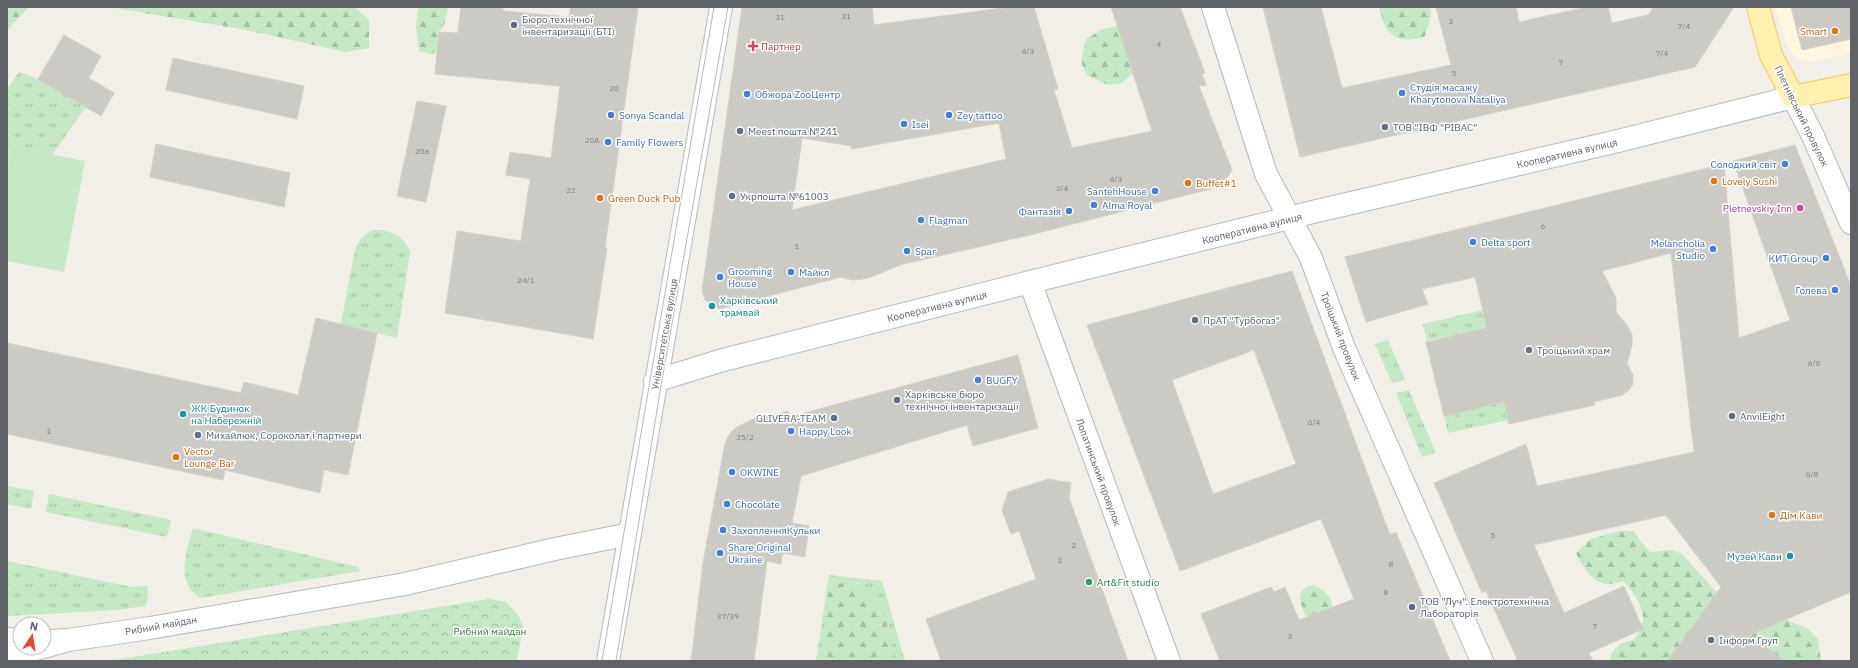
<svg xmlns="http://www.w3.org/2000/svg" width="1858" height="668" font-family="'IBM Plex Sans',sans-serif">
<style>
.commercial{fill:#fef7e0}
.grass{fill:url(#grass-tufts)}
.forest{fill:url(#forest-firs)}
.park{fill:url(#park-crowns)}
.garden{fill:#c5e8c5}
.building{fill:#cccac5;stroke:#d6d1c6;fill-rule:evenodd}
.lines{fill:none;stroke-linecap:round;stroke-linejoin:round}
.street-casing{stroke:#b5b8bc;stroke-width:24}
.secondary-casing{stroke:#b6babf;stroke-width:24}
.primary-casing{stroke:#f2c960;stroke-width:24}
.street{stroke:#fff;stroke-width:22}
.secondary{stroke:#fff;stroke-width:22}
.primary{stroke:#fff2af;stroke-width:22}
.tram{stroke:#b6b7b8;stroke-width:1}
.service-dot{fill:#5c6f8a;stroke:#fff;stroke-width:1.5}
.food-dot{fill:#e8710a;stroke:#fff;stroke-width:1.5}
.health-dot{fill:#e0444e;stroke:#fff;stroke-width:1.5}
.shop-dot{fill:#3f7fe0;stroke:#fff;stroke-width:1.5}
.hotel-dot{fill:#d1479c;stroke:#fff;stroke-width:1.5}
.culture-dot{fill:#0f9aa8;stroke:#fff;stroke-width:1.5}
.worship-dot{fill:#6b7280;stroke:#fff;stroke-width:1.5}
.leisure-dot{fill:#2e9e5b;stroke:#fff;stroke-width:1.5}
.labels{text-anchor:middle;stroke-width:3;stroke-linejoin:round;paint-order:stroke}
.number-label{font-size:8px;fill:#7a7d7f}
.service-label{font-size:10px;fill:#4e5e75;stroke:#fff;text-anchor:start}
.food-label{font-size:10px;fill:#c56008;stroke:#fff;text-anchor:start}
.health-label{font-size:10px;fill:#be3a42;stroke:#fff;text-anchor:start}
.shop-label{font-size:10px;fill:#366cbe;stroke:#fff;text-anchor:start}
.street-label{font-size:10px;fill:#5f6368;stroke:#fff}
.hotel-label{font-size:10px;fill:#b23c85;stroke:#fff;text-anchor:end}
.culture-label{font-size:10px;fill:#0d838f;stroke:#fff;text-anchor:start}
.worship-label{font-size:10px;fill:#5b616d;stroke:#fff;text-anchor:start}
.leisure-label{font-size:10px;fill:#27864d;stroke:#fff;text-anchor:start}
.park-label{font-size:10px;fill:#348238;stroke:#fff}
</style>
<defs>
<pattern id="grass-tufts" width="24" height="20" patternUnits="userSpaceOnUse"><rect width="24" height="20" fill="#c5e8c5"/><path d="M3 7l-1-3M5 7V3M7 7l1-3M15 17l-1-3M17 17v-4M19 17l1-3" fill="none" stroke="#a3c0a4"/></pattern>
<pattern id="forest-firs" width="22" height="20" patternUnits="userSpaceOnUse"><rect width="22" height="20" fill="#c5e8c5"/><path d="M5 1l3.5 6h-7zM16 11l3.5 6h-7z" fill="#a3c0a4"/></pattern>
<pattern id="park-crowns" width="20" height="18" patternUnits="userSpaceOnUse"><rect width="20" height="18" fill="#c5e8c5"/><path d="M2 6a3 3 0 1 1 6 0M12 15a3 3 0 1 1 6 0" fill="none" stroke="#a3c0a4"/></pattern>
</defs>
<rect width="100%" height="100%" fill="#f1efe8"/>
<path class="commercial" d="M 1775,7 L 1851,7 L 1851,53 L 1813,62 L 1800,60 L 1792,54 L 1786,42 Z"/>
<path class="grass" d="M 19,72 L 38,79 L 86,107 L 52,155 L 12,147 L 7,172 L 7,89 Z
M 374,230 C 391,229 404,236 410,252 L 397,338 L 341,324 L 355,249 C 360,239 364,234 374,230 Z
M 1483,310 L 1487,328 L 1427,341 L 1423,324 Z
M 1388,340 L 1405,380 L 1392,383 L 1375,344 Z
M 1409,390 L 1436,453 L 1422,457 L 1396,393 Z
M 1504,402 L 1508,420 L 1448,433 L 1444,416 Z
M 7,486 L 34,491 L 31,509 L 7,504 Z
M 49,494 L 171,520 L 167,537 L 46,512 Z
M 193,528 L 358,567 L 360,571 L 201,598 C 175,585 186,550 193,528 Z
M 7,561 L 132,587 L 147,586 L 148,597 L 145,606 L 117,610 L 7,616 Z
M 829,575 L 882,581 L 905,661 L 816,661 Z"/>
<path class="forest" d="M 7,7 L 29,7 L 7,30 Z
M 109,7 L 354,7 L 369,20 L 369,48 L 345,52 L 246,30 Z
M 418,7 L 448,7 L 445,23 L 439,32 L 437,50 L 433,54 L 419,51 L 416,27 Z
M 1379,7 L 1429,7 L 1431,15 L 1425,36 C 1412,41 1396,42 1387,29 C 1383,23 1381,13 1379,7 Z
M 1117,26 L 1133,73 L 1120,84 L 1108,85 L 1087,75 L 1081,62 L 1086,39 L 1103,29 Z
M 1619,531 L 1634,531 L 1641,542 L 1650,552 L 1673,550 L 1683,555 L 1719,595 L 1807,628 L 1818,639 L 1821,661 L 1778,661 L 1756,638 L 1710,620 L 1675,661 L 1611,661 L 1611,654 L 1620,644 L 1635,639 C 1638,633 1644,624 1643,616 C 1641,603 1632,590 1623,581 C 1618,582 1612,584 1607,584 C 1593,584 1581,564 1576,553 L 1591,539 Z
M 836,583 L 853,585 L 879,603 L 887,625 L 896,661 L 820,661 L 828,601 L 828,586 Z
M 1314,585 C 1330,594 1331,598 1335,615 L 1311,625 C 1304,612 1289,589 1314,585 Z"/>
<path class="park" d="M 489,599 L 506,602 L 518,615 L 523,626 L 517,661 L 108,661 Z"/>
<path class="garden" d="M 12,147 L 85,161 L 64,272 L 7,261 L 7,172 Z"/>
<path class="building" d="M 461,7 L 501,7 L 504,11 L 569,17 L 571,7 L 638,7 L 605,248 L 607,248 L 593,339 L 445,313 L 457,231 L 521,241 L 530,179 L 506,175 L 510,152 L 551,158 L 560,86 L 435,74 L 439,32 L 458,33 Z
M 742,7 L 872,7 L 874,25 L 1010,7 L 1034,7 L 1058,89 L 1054,90 L 1072,148 L 1152,131 L 1111,7 L 1180,7 L 1205,73 L 1202,74 L 1206,85 L 1199,86 L 1232,170 L 1222,186 L 1030,235 L 900,265 L 874,276 L 863,279 L 852,280 L 841,277 L 720,309 L 715,307 L 705,300 L 702,291 ZM 999,123 L 1006,159 L 792,210 L 802,138 L 851,146 L 852,149 Z
M 1263,7 L 1321,7 L 1342,88 L 1451,65 L 1436,7 L 1516,7 L 1519,22 L 1587,7 L 1608,7 L 1612,23 L 1648,15 L 1654,7 L 1734,7 L 1695,67 L 1300,157 Z
M 1791,7 L 1851,7 L 1851,39 L 1802,50 Z
M 64,35 L 101,56 L 89,78 L 114,93 L 101,116 L 38,79 Z
M 173,58 L 304,86 L 297,119 L 166,90 Z
M 417,101 L 446,106 L 426,202 L 397,196 Z
M 156,144 L 290,173 L 284,207 L 150,177 Z
M 1795,145 L 1851,286 L 1851,592 L 1749,635 L 1785,661 L 1668,661 L 1721,587 L 1666,515 L 1534,545 L 1564,613 L 1624,586 L 1643,629 L 1589,653 L 1593,661 L 1518,661 L 1486,591 L 1482,593 L 1434,483 L 1526,444 L 1537,486 L 1694,452 L 1671,253 L 1602,271 L 1616,298 L 1616,312 L 1627,325 L 1632,334 L 1632,345 L 1627,363 L 1633,375 L 1633,384 L 1629,390 L 1622,395 L 1594,402 L 1595,405 L 1509,424 L 1504,402 L 1444,416 L 1426,342 L 1487,328 L 1475,277 L 1422,289 L 1428,304 L 1366,322 L 1345,257 L 1724,164 L 1739,338 L 1790,320 L 1733,161 Z
M 1292,271 L 1390,535 L 1396,532 L 1450,661 L 1220,661 L 1201,614 L 1271,587 L 1274,592 L 1285,587 L 1299,620 L 1354,599 L 1321,519 L 1180,571 L 1087,325 ZM 1254,350 L 1296,464 L 1213,494 L 1172,380 Z
M 316,318 L 377,333 L 348,475 L 324,470 L 320,493 L 225,470 L 223,480 L 7,434 L 7,343 L 241,393 L 244,382 L 298,395 Z
M 1018,355 L 1038,428 L 973,446 L 967,425 L 801,476 L 792,523 L 809,526 L 805,557 L 783,553 L 781,564 L 767,561 L 754,661 L 691,661 L 703,563 L 725,443 L 730,433 L 737,427 L 759,416 L 770,416 L 788,411 L 790,417 Z
M 1048,479 L 1071,483 L 1069,498 L 1128,661 L 941,661 L 926,619 L 1036,579 L 1019,531 L 1011,534 L 1002,510 L 1008,492 Z"/>
<g class="lines">
<g class="street-casing">
<path id="street" d="M 1213,7 L 1266,174 L 1311,258 L 1344,348 L 1482,661
M 1793,97 L 1813,136 L 1851,223
M 1030,282 L 1169,661
M 7,639 L 20,640
M 49,641 L 68,640 L 150,628 L 405,584 L 555,549 L 630,534"/>
</g>
<g class="secondary-casing">
<path id="secondary" d="M 655,381 L 723,360 L 1030,282 L 1317,211 L 1618,141 L 1793,97
M 44,647 L 68,640
M 7,657 L 40,648
M 608,661 L 721,7"/>
</g>
<g class="primary-casing">
<path id="primary" d="M 1758,7 L 1771,55 L 1793,97 L 1851,85"/>
</g>
<use href="#street" class="street"/>
<use href="#secondary" class="secondary"/>
<use href="#primary" class="primary"/>
<path class="tram" d="M 602,661 L 714,7
M 616,661 L 662,380 L 728,7"/>
</g>
<g class="service-dot">
<circle cx="514" cy="25" r="4"/>
<circle cx="1385" cy="127" r="4"/>
<circle cx="740" cy="131" r="4"/>
<circle cx="732" cy="196" r="4"/>
<circle cx="1195" cy="320" r="4"/>
<circle cx="897" cy="400" r="4"/>
<circle cx="1732" cy="416" r="4"/>
<circle cx="834" cy="418" r="4"/>
<circle cx="198" cy="435" r="4"/>
<circle cx="1412" cy="607" r="4"/>
<circle cx="1711" cy="640" r="4"/>
</g>
<g class="food-dot">
<circle cx="1835" cy="31" r="4"/>
<circle cx="1714" cy="181" r="4"/>
<circle cx="1188" cy="183" r="4"/>
<circle cx="600" cy="198" r="4"/>
<circle cx="176" cy="457" r="4"/>
<circle cx="1772" cy="515" r="4"/>
</g>
<path class="health-dot" d="M751 40h4v4h4v4h-4v4h-4v-4h-4v-4h4z"/>
<g class="shop-dot">
<circle cx="1402" cy="93" r="4"/>
<circle cx="747" cy="94" r="4"/>
<circle cx="611" cy="115" r="4"/>
<circle cx="949" cy="115" r="4"/>
<circle cx="904" cy="124" r="4"/>
<circle cx="608" cy="142" r="4"/>
<circle cx="1785" cy="164" r="4"/>
<circle cx="1155" cy="191" r="4"/>
<circle cx="1094" cy="205" r="4"/>
<circle cx="1069" cy="211" r="4"/>
<circle cx="921" cy="220" r="4"/>
<circle cx="1473" cy="242" r="4"/>
<circle cx="1713" cy="249" r="4"/>
<circle cx="907" cy="251" r="4"/>
<circle cx="1826" cy="258" r="4"/>
<circle cx="791" cy="272" r="4"/>
<circle cx="720" cy="277" r="4"/>
<circle cx="1835" cy="290" r="4"/>
<circle cx="978" cy="380" r="4"/>
<circle cx="791" cy="431" r="4"/>
<circle cx="732" cy="472" r="4"/>
<circle cx="727" cy="504" r="4"/>
<circle cx="723" cy="530" r="4"/>
<circle cx="720" cy="553" r="4"/>
</g>
<circle class="hotel-dot" cx="1800" cy="208" r="4"/>
<g class="culture-dot">
<circle cx="712" cy="306" r="4"/>
<circle cx="183" cy="414" r="4"/>
<circle cx="1790" cy="556" r="4"/>
</g>
<circle class="worship-dot" cx="1529" cy="350" r="4"/>
<circle class="leisure-dot" cx="1089" cy="582" r="4"/>
<g class="labels">
<g class="number-label">
<text x="846" y="19">31</text>
<text x="780" y="20">31</text>
<text x="1451" y="24">3</text>
<text x="1684" y="29">7/4</text>
<text x="1159" y="47">4</text>
<text x="1028" y="54">4/3</text>
<text x="1662" y="56">7/4</text>
<text x="1561" y="65">7</text>
<text x="1454" y="76">5</text>
<text x="614" y="91">20</text>
<text x="592" y="143">20А</text>
<text x="422" y="154">20а</text>
<text x="1116" y="182">4/3</text>
<text x="1062" y="191">3/4</text>
<text x="571" y="193">22</text>
<text x="1543" y="229">6</text>
<text x="797" y="249">1</text>
<text x="526" y="283">24/1</text>
<text x="1814" y="366">6/8</text>
<text x="1314" y="425">6/4</text>
<text x="49" y="434">1</text>
<text x="745" y="440">35/2</text>
<text x="1812" y="477">6/8</text>
<text x="1493" y="538">5</text>
<text x="1074" y="548">2</text>
<text x="1060" y="563">2</text>
<text x="1391" y="567">8</text>
<text x="1386" y="595">8</text>
<text x="728" y="619">37/39</text>
<text x="1595" y="629">7</text>
<text x="1290" y="639">3</text>
</g>
<g class="service-label">
<text x="522" y="23">Бюро технічної<tspan x="522" dy="12">інвентаризації (БТІ)</tspan></text>
<text x="1393" y="131">ТОВ "ІВФ "РІВАС"</text>
<text x="748" y="135">Meest пошта №241</text>
<text x="740" y="200">Укрпошта №61003</text>
<text x="1203" y="324">ПрАТ "Турбогаз"</text>
<text x="905" y="398">Харківське бюро<tspan x="905" dy="12">технічної інвентаризації</tspan></text>
<text x="1740" y="420">AnvilEight</text>
<text x="826" y="422" text-anchor="end">GLIVERA-TEAM</text>
<text x="206" y="439">Михайлюк, Сороколат і партнери</text>
<text x="1420" y="605">ТОВ "Луч". Електротехнічна<tspan x="1420" dy="12">Лабораторія</tspan></text>
<text x="1719" y="644">Інформ Груп</text>
</g>
<g class="food-label">
<text x="1827" y="35" text-anchor="end">Smart</text>
<text x="1722" y="185">Lovely Sushi</text>
<text x="1196" y="187">Buffet#1</text>
<text x="608" y="202">Green Duck Pub</text>
<text x="184" y="455">Vector<tspan x="184" dy="12">Lounge Bar</tspan></text>
<text x="1780" y="519">Дім Кави</text>
</g>
<g class="health-label">
<text x="761" y="50">Партнер</text>
</g>
<g class="shop-label">
<text x="1410" y="91">Студія масажу<tspan x="1410" dy="12">Kharytonova Nataliya</tspan></text>
<text x="755" y="98">Обжора ZooЦентр</text>
<text x="619" y="119">Sonya Scandal</text>
<text x="957" y="119">Zey tattoo</text>
<text x="912" y="128">Isei</text>
<text x="616" y="146">Family Flowers</text>
<text x="1777" y="168" text-anchor="end">Солодкий світ</text>
<text x="1147" y="195" text-anchor="end">SantehHouse</text>
<text x="1102" y="209">Alma Royal</text>
<text x="1061" y="215" text-anchor="end">Фантазія</text>
<text x="929" y="224">Flagman</text>
<text x="1481" y="246">Delta sport</text>
<text x="1705" y="247" text-anchor="end">Melancholia<tspan x="1705" dy="12">Studio</tspan></text>
<text x="915" y="255">Spar</text>
<text x="1818" y="262" text-anchor="end">КИТ Group</text>
<text x="728" y="275">Grooming<tspan x="728" dy="12">House</tspan></text>
<text x="799" y="276">Майкл</text>
<text x="1827" y="294" text-anchor="end">Голева</text>
<text x="986" y="384">BUGFY</text>
<text x="799" y="435">Happy Look</text>
<text x="740" y="476">OKWINE</text>
<text x="735" y="508">Chocolate</text>
<text x="731" y="534">ЗахопленняКульки</text>
<text x="728" y="551">Share Original<tspan x="728" dy="12">Ukraine</tspan></text>
</g>
<g class="street-label">
<text transform="translate(1802 116) rotate(64)" y="4">Плетнівський провулок</text>
<text transform="translate(1567 153) rotate(-13)" y="4">Кооперативна вулиця</text>
<text transform="translate(1252 228) rotate(-14)" y="4">Кооперативна вулиця</text>
<text transform="translate(937 306) rotate(-14)" y="4">Кооперативна вулиця</text>
<text transform="translate(664 334) rotate(-80)" y="4">Університетська вулиця</text>
<text transform="translate(1341 336) rotate(69)" y="4">Троїцький провулок</text>
<text transform="translate(1099 472) rotate(70)" y="4">Лопатинський провулок</text>
<text transform="translate(161 625) rotate(-10)" y="4">Рибний майдан</text>
</g>
<g class="hotel-label">
<text x="1792" y="212">Pletnevskiy Inn</text>
</g>
<g class="culture-label">
<text x="720" y="304">Харківський<tspan x="720" dy="12">трамвай</tspan></text>
<text x="191" y="412">ЖК Будинок<tspan x="191" dy="12">на Набережній</tspan></text>
<text x="1782" y="560" text-anchor="end">Музей Кави</text>
</g>
<g class="worship-label">
<text x="1537" y="354">Троїцький храм</text>
</g>
<g class="leisure-label">
<text x="1097" y="586">Art&amp;Fit studio</text>
</g>
<g class="park-label">
<text x="490" y="635">Рибний майдан</text>
</g>
</g>
<rect width="1858" height="668" fill="none" stroke="#5f6368" stroke-width="16"/>
<g transform="translate(32 636) rotate(12)"><circle r="19" fill="#ffffff" stroke="#bfc1c3"/>
<path d="M0-3L7 15L0 10L-7 15Z" fill="#ea4335"/>
<text y="-6" font-size="11" font-weight="bold" text-anchor="middle" fill="#5f6368">N</text>
</g>
</svg>
